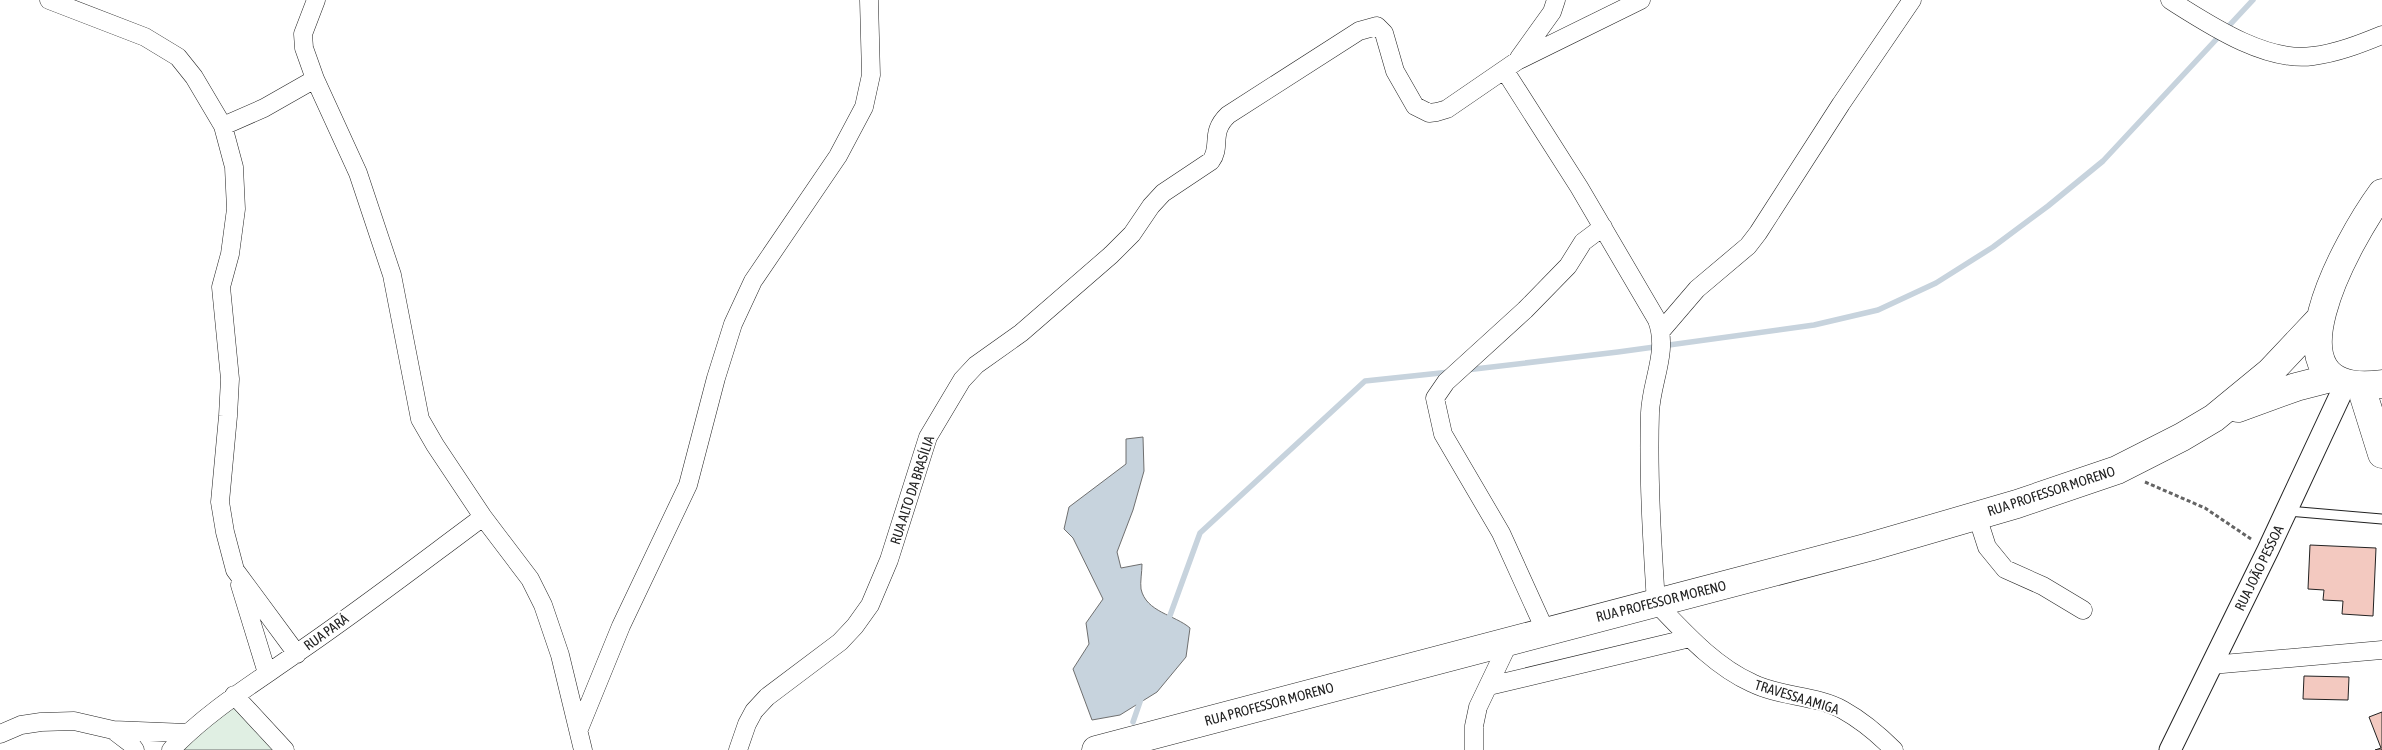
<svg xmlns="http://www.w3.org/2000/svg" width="2382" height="750" font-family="'Asap Condensed',sans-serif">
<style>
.green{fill:#e0efe3;stroke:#6f6f6f}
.water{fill:#c7d3dd;stroke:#6f6f6f}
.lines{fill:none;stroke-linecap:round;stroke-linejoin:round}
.stream{stroke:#c7d3dd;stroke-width:5.5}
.building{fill:#f3c9c0;stroke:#222}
.service-casing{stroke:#222;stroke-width:11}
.minor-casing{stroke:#222;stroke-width:19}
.tertiary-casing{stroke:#222;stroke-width:23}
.trunk-casing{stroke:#222;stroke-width:29}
.path{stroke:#646464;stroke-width:3;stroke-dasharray:4 2.5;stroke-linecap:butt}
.service{stroke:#fff;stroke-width:9}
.minor{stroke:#fff;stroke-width:18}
.tertiary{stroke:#fff;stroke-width:21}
.trunk{stroke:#fff;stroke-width:28}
.labels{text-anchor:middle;stroke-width:4;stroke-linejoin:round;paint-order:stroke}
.street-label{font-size:14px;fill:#222;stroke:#fff}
</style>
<rect width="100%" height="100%" fill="#fff"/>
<path class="green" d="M 235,706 L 277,750 L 182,750 L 204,729 Z"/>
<path class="water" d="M 1143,437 L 1144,471 L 1133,510 L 1117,552 L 1121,568 L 1142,564 C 1142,572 1140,582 1141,589 C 1146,612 1175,615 1190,628 L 1186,657 L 1157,692 L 1120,715 L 1092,720 L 1073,669 L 1089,644 L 1086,623 L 1103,599 L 1073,538 L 1064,529 L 1069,507 L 1126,464 L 1126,439 Z"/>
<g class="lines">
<path class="stream" d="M 1466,370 L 1618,352 L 1814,325 L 1878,310 L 1936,283 L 1993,247 L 2048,206 L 2103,161 L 2253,0
M 1168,621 L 1200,533 L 1365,381 L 1450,372
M 1133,722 L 1142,696"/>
</g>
<path class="building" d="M 2310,545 L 2376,548 L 2373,616 L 2342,614 L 2343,601 L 2323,600 L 2324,590 L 2308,589 Z
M 2304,676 L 2349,677 L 2348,700 L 2303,699 Z
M 2382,712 L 2382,750 L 2375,750 L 2381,748 L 2369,717 Z"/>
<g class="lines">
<g class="service-casing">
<path id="service" d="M 2288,511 L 2382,519"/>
</g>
<g class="minor-casing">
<path id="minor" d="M 49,0 L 145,37 L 178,57 L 194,77 L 223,126 L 234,167 L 236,209 L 230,254 L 221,287 L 230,379 L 228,416 L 220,502 L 225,532 L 235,570 L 297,654
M 316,0 L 303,34 L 304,48 L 315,79 L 358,173 L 392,275 L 420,419 L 435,445 L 483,517 L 530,579 L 543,605 L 560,655 L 583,750
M 2170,0 C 2208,24 2266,63 2313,56 C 2337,53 2360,44 2382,35
M 1519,58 L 1552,12 L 1556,0
M 1505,71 L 1579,187 L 1657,320 C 1669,352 1651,381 1650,413 C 1648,476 1652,540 1656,603 C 1684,632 1714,666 1752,683 C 1780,697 1816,695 1843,710 C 1861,720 1879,735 1894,750
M 223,126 L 264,108 L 315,79
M 1661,331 L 1697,289 L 1748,246 L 1758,233 L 1841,104 L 1912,0
M 1977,516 L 1987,547 L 2005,569 L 2043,586 L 2083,610
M 240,585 L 267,673
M 1545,630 L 1501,533 L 1443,434 L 1435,398 L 1446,382 L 1525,310 L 1568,266 L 1583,242 L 1603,227
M 2211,665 L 2382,650
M 1489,686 L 1690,638
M 234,695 L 285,750
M 579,729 L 621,626 L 688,485 L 716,378 L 733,324 L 753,281 L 838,156 L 864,107 L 871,75 L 869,0
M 113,730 L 130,743 L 135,750
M 0,734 L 21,725 L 41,722 L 74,721 L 113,730 L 187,733
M 171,750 C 208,711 253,684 297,653 C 360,610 421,563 483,517
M 738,750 L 747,724 L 754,711 L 767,697 L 840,642 L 855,626 L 870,605 L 889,560 L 928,437 L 962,380 L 976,365 L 1021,333 L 1111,255 L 1132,234 L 1151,206 L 1163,193 L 1211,161 C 1222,146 1209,133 1228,115 L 1359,31 L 1377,26 L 1384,33 L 1395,71 L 1415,106 L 1429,113 L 1437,112 L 1447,109 L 1517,61 L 1641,0
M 1474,750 L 1474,726 L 1478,707 L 1510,640"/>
</g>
<g class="tertiary-casing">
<path id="tertiary" d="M 2170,750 L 2268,550 L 2345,385"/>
</g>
<g class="trunk-casing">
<path id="trunk" d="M 2382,193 C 2349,238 2256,401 2382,384
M 2361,387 L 2382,454
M 2238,408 L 2296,387 L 2331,378
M 1096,750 L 1869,547 L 2017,504 L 2117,470 L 2182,437 L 2214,418 L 2270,372 L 2319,320"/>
</g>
<path class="path" d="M 2145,482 L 2205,508 L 2251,539"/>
<use href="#service" class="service"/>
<use href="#minor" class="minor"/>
<use href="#tertiary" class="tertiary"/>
<use href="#trunk" class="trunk"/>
</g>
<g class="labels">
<g class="street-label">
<text transform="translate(912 490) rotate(-72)" y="5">RUA ALTO DA BRASÍLIA</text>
<text transform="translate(2051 491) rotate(-18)" y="5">RUA PROFESSOR MORENO</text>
<text transform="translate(2259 568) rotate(-64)" y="5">RUA JOÃO PESSOA</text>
<text transform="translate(1661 601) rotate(-14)" y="5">RUA PROFESSOR MORENO</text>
<text transform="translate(326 632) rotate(-36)" y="5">RUA PARÁ</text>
<text transform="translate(1797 697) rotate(17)" y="5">TRAVESSA AMIGA</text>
<text transform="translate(1269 704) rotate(-15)" y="5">RUA PROFESSOR MORENO</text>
</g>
</g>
</svg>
